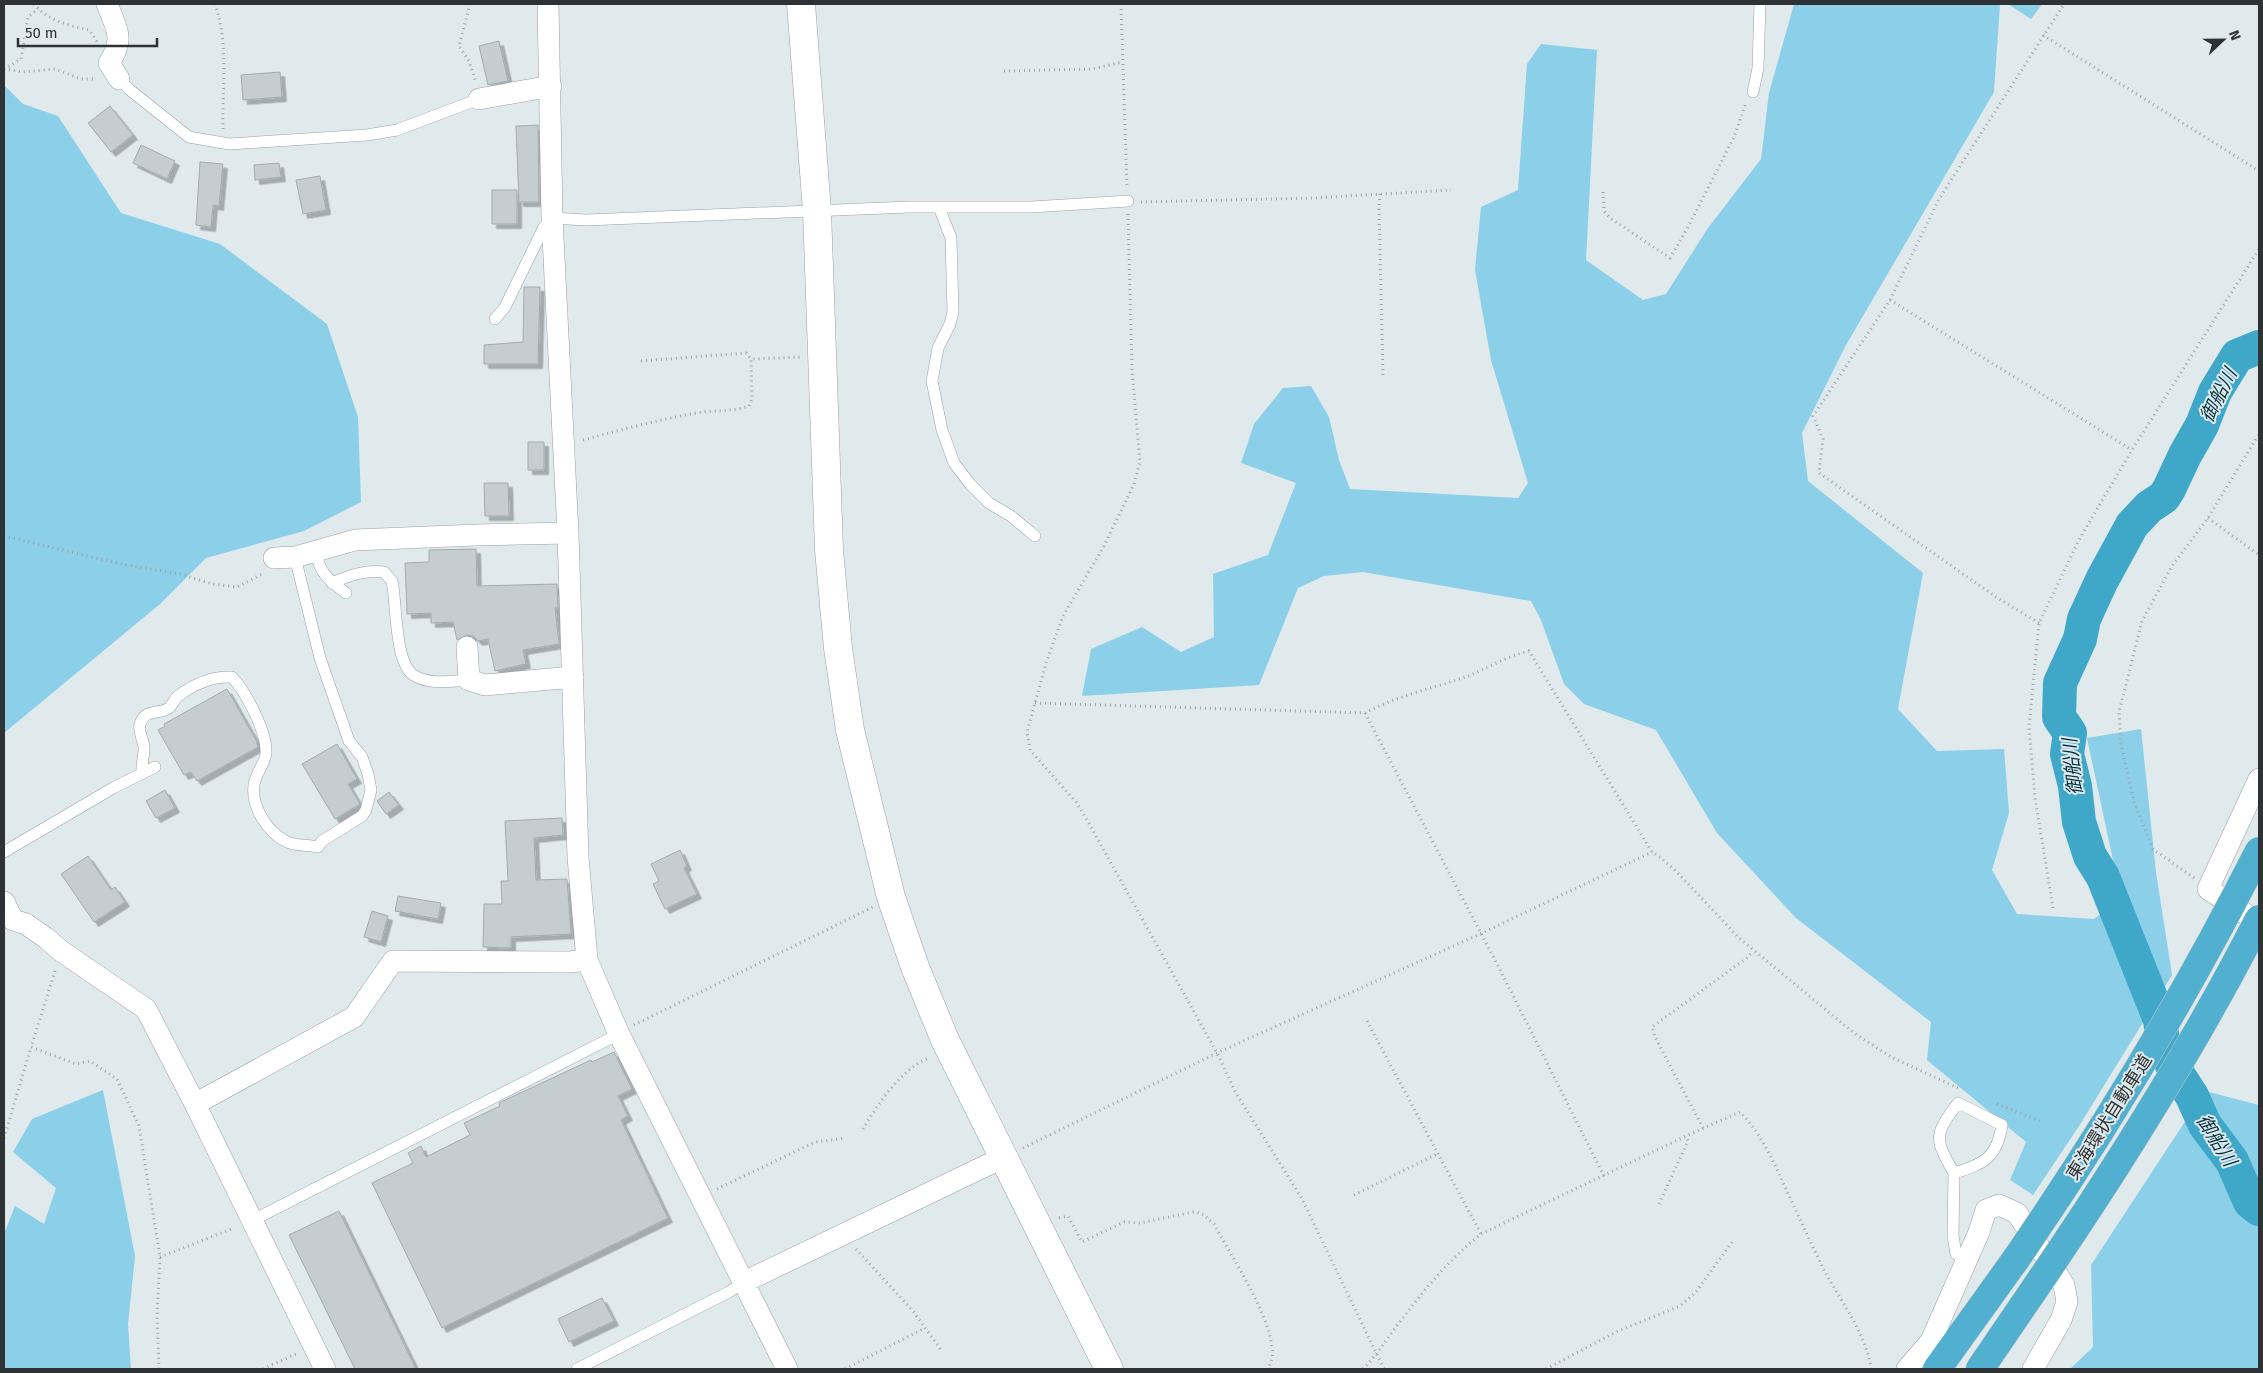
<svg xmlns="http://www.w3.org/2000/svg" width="2263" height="1373" font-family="'Fira Sans','Noto Sans JP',sans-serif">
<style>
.green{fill:#8bcfe9}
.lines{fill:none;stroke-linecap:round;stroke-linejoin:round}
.river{stroke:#3fa7c8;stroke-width:34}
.building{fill:#c5cdd1;stroke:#a3abaf;filter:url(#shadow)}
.lane-casing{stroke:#98a0a3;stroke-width:12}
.street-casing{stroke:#98a0a3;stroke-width:22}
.secondary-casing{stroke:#98a0a3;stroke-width:29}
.highway-casing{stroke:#c5c6c6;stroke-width:29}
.path{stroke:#9ca3a6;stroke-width:3;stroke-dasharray:1 4;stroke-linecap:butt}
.lane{stroke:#fff;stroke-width:11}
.street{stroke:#fff;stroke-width:21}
.secondary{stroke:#fff;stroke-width:28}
.highway{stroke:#51afcf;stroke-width:28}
.highway-bridge-casing{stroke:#c5c6c6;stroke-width:29;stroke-linecap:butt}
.highway-bridge{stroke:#51afcf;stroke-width:28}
.labels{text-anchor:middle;stroke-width:4;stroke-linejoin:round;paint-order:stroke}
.street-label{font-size:18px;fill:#2f3234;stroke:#e0e9ec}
.water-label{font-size:19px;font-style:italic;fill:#013240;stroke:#e0e9ec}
</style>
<defs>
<filter id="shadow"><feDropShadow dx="4.5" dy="4.5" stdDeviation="0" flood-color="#0004"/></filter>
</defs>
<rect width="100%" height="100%" fill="#e0e9ec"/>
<path class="green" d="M 1794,4 L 2000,4 L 1994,92 L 1846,345 L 1802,433 L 1808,481 L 1923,573 L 1898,709 L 1937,751 L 2004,749 L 2009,813 L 1992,870 L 2017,914 L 2094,919 L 2121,898 L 2087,738 L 2141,729 L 2156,872 L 2172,975 L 2081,1123 L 2033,1195 L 2010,1180 L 2026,1142 L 1927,1060 L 1931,1022 L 1796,918 L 1717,833 L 1656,730 L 1584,704 L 1564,684 L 1541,620 L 1531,601 L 1363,572 L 1324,576 L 1298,588 L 1259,685 L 1082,696 L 1091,649 L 1142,627 L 1181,652 L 1214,637 L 1213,574 L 1268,555 L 1296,483 L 1241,463 L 1254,424 L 1283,388 L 1311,386 L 1329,417 L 1339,460 L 1350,489 L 1518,498 L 1528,483 L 1491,360 L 1475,270 L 1481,207 L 1518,190 L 1527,64 L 1541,44 L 1597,50 L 1586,260 L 1643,300 L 1666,294 L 1708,228 L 1761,159 L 1769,93 Z
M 2008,4 L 2042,4 L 2031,19 Z
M 4,85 L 23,104 L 58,116 L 121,213 L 220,244 L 327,324 L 358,417 L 361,502 L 304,531 L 206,558 L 160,604 L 4,733 Z
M 103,1090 L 135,1256 L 128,1324 L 131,1369 L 4,1369 L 4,1234 L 15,1206 L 44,1224 L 56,1188 L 13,1152 L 32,1119 Z
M 2205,1091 L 2259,1105 L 2259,1369 L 2070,1369 L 2093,1347 L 2091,1265 Z"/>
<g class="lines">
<path class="river" d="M 2259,347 L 2237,356 L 2215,392 L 2202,425 L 2185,455 L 2169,489 L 2164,497 L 2149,507 L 2132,525 L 2102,580 L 2084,619 L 2080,639 L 2060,683 L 2059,717 L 2070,733 L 2067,754 L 2075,786 L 2079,822 L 2090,856 L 2103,877 L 2160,1020 L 2164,1048 L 2172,1065 L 2192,1096 L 2205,1125 L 2232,1161 L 2250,1202 L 2259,1209"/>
</g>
<path class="building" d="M 499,41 L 508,81 L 488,85 L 479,46 Z
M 280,72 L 282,97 L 243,100 L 241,75 Z
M 110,106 L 133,135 L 111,152 L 88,123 Z
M 538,125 L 539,202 L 519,202 L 516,126 Z
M 141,145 L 175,161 L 167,179 L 133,163 Z
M 200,162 L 223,164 L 219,206 L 213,205 L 211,227 L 196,225 Z
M 279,163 L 281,177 L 255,180 L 254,165 Z
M 320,176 L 326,210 L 303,214 L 296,180 Z
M 492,190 L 517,190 L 517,224 L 492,224 Z
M 524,287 L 540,287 L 538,364 L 484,364 L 484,345 L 523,342 Z
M 528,442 L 544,442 L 544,470 L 528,470 Z
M 484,483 L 508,483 L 509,516 L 485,516 Z
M 476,549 L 477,586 L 557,584 L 558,608 L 555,608 L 559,644 L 523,650 L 526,664 L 495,671 L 488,639 L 478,641 L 473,636 L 467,635 L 457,640 L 453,622 L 431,623 L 431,613 L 407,614 L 405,563 L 429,562 L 429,550 Z
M 227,689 L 257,742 L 258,747 L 197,781 L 191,772 L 184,775 L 158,730 L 165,726 L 164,724 Z
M 337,744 L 357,779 L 348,784 L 360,804 L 335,819 L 302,764 Z
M 165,790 L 175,808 L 156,818 L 146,801 Z
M 389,792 L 399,805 L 386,814 L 377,801 Z
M 562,818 L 563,835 L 534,838 L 536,880 L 567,879 L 571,934 L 511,937 L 511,948 L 483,947 L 484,904 L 502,904 L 501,881 L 508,881 L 505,821 Z
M 680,850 L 687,866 L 684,868 L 697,894 L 665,909 L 653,884 L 659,881 L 651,864 Z
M 88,856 L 111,890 L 115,887 L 125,902 L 94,922 L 61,874 Z
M 398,896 L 441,903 L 438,919 L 395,911 Z
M 372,911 L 388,916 L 381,942 L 364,937 Z
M 614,1052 L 632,1089 L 618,1096 L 628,1116 L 621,1120 L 668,1218 L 442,1328 L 372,1183 L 413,1163 L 408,1153 L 421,1146 L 426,1157 L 470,1135 L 464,1123 L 500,1106 L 499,1103 L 516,1095 L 591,1060 L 592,1062 Z
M 339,1211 L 416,1369 L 355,1369 L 289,1235 Z
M 602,1298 L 614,1321 L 569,1342 L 558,1319 Z"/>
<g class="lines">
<g class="lane-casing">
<path id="lane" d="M 119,79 L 130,90 L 189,137 L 229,144 L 367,135 L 397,130 L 479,99
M 1753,92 L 1758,68 L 1760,4
M 939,207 L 951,238 L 953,312 L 950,324 L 938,348 L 932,381 L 942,430 L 954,463 L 970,484 L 989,503 L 1011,516 L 1035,536
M 552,218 L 586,220 L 910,207 L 1032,207 L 1128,201
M 495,319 L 505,307 L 544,227 L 552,223
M 316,552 C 319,573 330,581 346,593
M 332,583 C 350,575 365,570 384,572 L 392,581 C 397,603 394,665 415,676 C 431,685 452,681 469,680
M 142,773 C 141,765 145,752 144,747 C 143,739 138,732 140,724 C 145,708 159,715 169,708 C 173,705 174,699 178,696 C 194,684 212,676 232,677 C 246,692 267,732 266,753 C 265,764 255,774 254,785 C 251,807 268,833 287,842 C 296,846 308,845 318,847 L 322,841 L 362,816 L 366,810 L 371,790 L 368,774 L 362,757 L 349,741 L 320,658 L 295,557
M 4,852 L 113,788 L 155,767
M 1954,1173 C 1934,1138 1934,1135 1958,1103 L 2002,1125 C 1997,1158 1984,1164 1954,1173 L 1953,1236 L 1956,1254 L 1966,1261
M 251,1221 L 619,1034
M 577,1369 L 729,1292 L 744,1282"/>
</g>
<g class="street-casing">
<path id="street" d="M 107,4 C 117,30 125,38 109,63 L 119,79
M 548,4 L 552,218 L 568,533 L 578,857 L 587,960 L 619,1034 L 787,1369
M 479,99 L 551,86
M 274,558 L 295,557 L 355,540 L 476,535 L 568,533
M 467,647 L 469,680 L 485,685 L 573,677
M 2259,779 L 2208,889 L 2259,923
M 4,902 L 13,920 L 26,924 L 46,938 L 61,951 L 146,1009 L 195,1104 L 325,1369
M 195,1104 L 354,1017 L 393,961 L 570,962 L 587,960
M 744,1282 L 1002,1158
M 1907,1369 L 1931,1341 L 1979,1232 L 1986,1210 L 1999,1205 L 2017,1213 L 2064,1285 L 2067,1302 L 2061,1320 L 2033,1369"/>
</g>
<g class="secondary-casing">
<path id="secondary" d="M 801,4 L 817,211 L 829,550 L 838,648 L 850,730 L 891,897 L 915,967 L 945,1040 L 1109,1369"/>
</g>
<g class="highway-casing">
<path id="highway" d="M 1937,1369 L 2016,1259
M 1980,1369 L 2042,1278"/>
</g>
<path class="path" d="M 34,4 C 47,20 69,26 89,30 L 98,43
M 215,4 C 229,43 222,88 223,129
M 470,4 L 459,46 L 469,61 L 475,80
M 1121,4 L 1127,188
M 2043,35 L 2259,171
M 4,69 L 22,72 L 55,69 L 81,79 L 96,79
M 4,69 L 21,59 L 28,17 L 38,9
M 1004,71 L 1092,69 L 1123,62
M 1603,192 L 1604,211 L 1610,218 L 1670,258 L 1687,229 L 1734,137 L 1746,103
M 1380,194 L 1379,209 L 1383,376
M 1141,202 L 1314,198 L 1451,190
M 1128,214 L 1132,371 L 1140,462 L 1134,484 L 1104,546 L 1063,616 L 1046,663 L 1027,732 L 1030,750 L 1076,802 L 1087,820 L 1217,1053 L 1237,1095 L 1301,1197 L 1384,1369
M 1890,300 L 2132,450
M 641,361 L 746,353 L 751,359
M 583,440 C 620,430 657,420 696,413 C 713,410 733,412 749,406 L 752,399 L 751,359 L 802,357
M 2208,518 L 2259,555
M 4,536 L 121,564 L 180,574 L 212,584 L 237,587 L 264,573
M 2039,623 L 1996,597 L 1819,473 L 1823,439 L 1813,416 L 1890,300 L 1939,199 L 2064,4
M 1035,703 L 1365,713 C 1397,696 1434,688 1468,676 C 1488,668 1507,656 1529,651 L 1652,852 L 1661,858 L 1676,871 L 1739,938 L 1854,1033 L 1891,1057 L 1958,1088
M 1365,713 L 1494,958 L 1604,1176
M 2194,878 L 2153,849 L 2134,802 L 2121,745 L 2119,712 L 2142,621 L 2172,566 L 2208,518 L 2259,434
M 2053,908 L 2035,798 L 2029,727 L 2039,623 L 2080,538 L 2132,450 L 2259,249
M 55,971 L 31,1047 L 76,1064 L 90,1061 L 117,1079 L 139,1126 L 160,1257 L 157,1316 L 159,1369
M 1367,1021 L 1481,1234
M 634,1025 L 873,907
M 1997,1104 L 2040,1121
M 1703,1128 L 1655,1037 L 1652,1027 L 1748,957 L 1753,951
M 863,1129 C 877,1105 902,1068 929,1058
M 4,1138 L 31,1047
M 1023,1148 L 1217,1053 L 1480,934 L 1652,852
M 717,1189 L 815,1142 L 846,1138
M 1354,1195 L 1437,1154
M 1659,1204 L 1688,1141 L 1686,1136
M 1059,1218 L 1068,1216 L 1082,1242 L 1124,1222 L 1140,1223 L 1193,1212 C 1203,1212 1207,1218 1214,1224 C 1232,1258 1267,1309 1272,1347 C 1274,1355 1271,1362 1268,1369
M 856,1249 L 913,1311 L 941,1350
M 160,1257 L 234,1228
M 263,1369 L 296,1354
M 845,1369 L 925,1328
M 1363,1369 C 1378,1354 1389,1335 1403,1318 C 1426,1287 1451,1258 1481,1234 L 1686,1136 L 1740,1112 C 1761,1133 1773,1161 1785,1187 C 1798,1215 1811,1243 1824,1270 C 1841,1302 1866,1333 1871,1369
M 1546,1369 L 1616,1332 L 1680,1306 L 1696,1292 L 1732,1242"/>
<use href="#lane" class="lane"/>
<use href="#street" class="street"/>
<use href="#secondary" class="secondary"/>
<use href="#highway" class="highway"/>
<g class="highway-bridge-casing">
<path id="highway-bridge" d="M 2016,1259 C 2106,1128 2187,993 2259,851
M 2042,1278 C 2121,1162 2195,1044 2259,919"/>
</g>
<use href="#highway-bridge" class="highway-bridge"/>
</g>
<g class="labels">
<g class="street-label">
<text transform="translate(2109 1117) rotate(-58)" y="6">東海環状自動車道</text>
</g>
<g class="water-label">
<text transform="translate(2218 395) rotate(-63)" y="7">御船川</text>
<text transform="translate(2072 767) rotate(-96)" y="7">御船川</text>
<text transform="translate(2217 1140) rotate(58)" y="7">御船川</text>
</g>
</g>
<rect width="2263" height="1373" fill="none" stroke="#2f3234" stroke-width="10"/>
<g transform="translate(2223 40) rotate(68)" stroke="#e0e9ec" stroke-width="4" paint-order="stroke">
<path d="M0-4L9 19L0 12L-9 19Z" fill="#2f3234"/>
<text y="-8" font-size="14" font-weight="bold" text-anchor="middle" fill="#2f3234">N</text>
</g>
<path d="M18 38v8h139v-8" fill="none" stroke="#2f3234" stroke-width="2.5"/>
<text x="25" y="38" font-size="15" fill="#2f3234" stroke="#e0e9ec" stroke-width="4" paint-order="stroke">50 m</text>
</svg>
